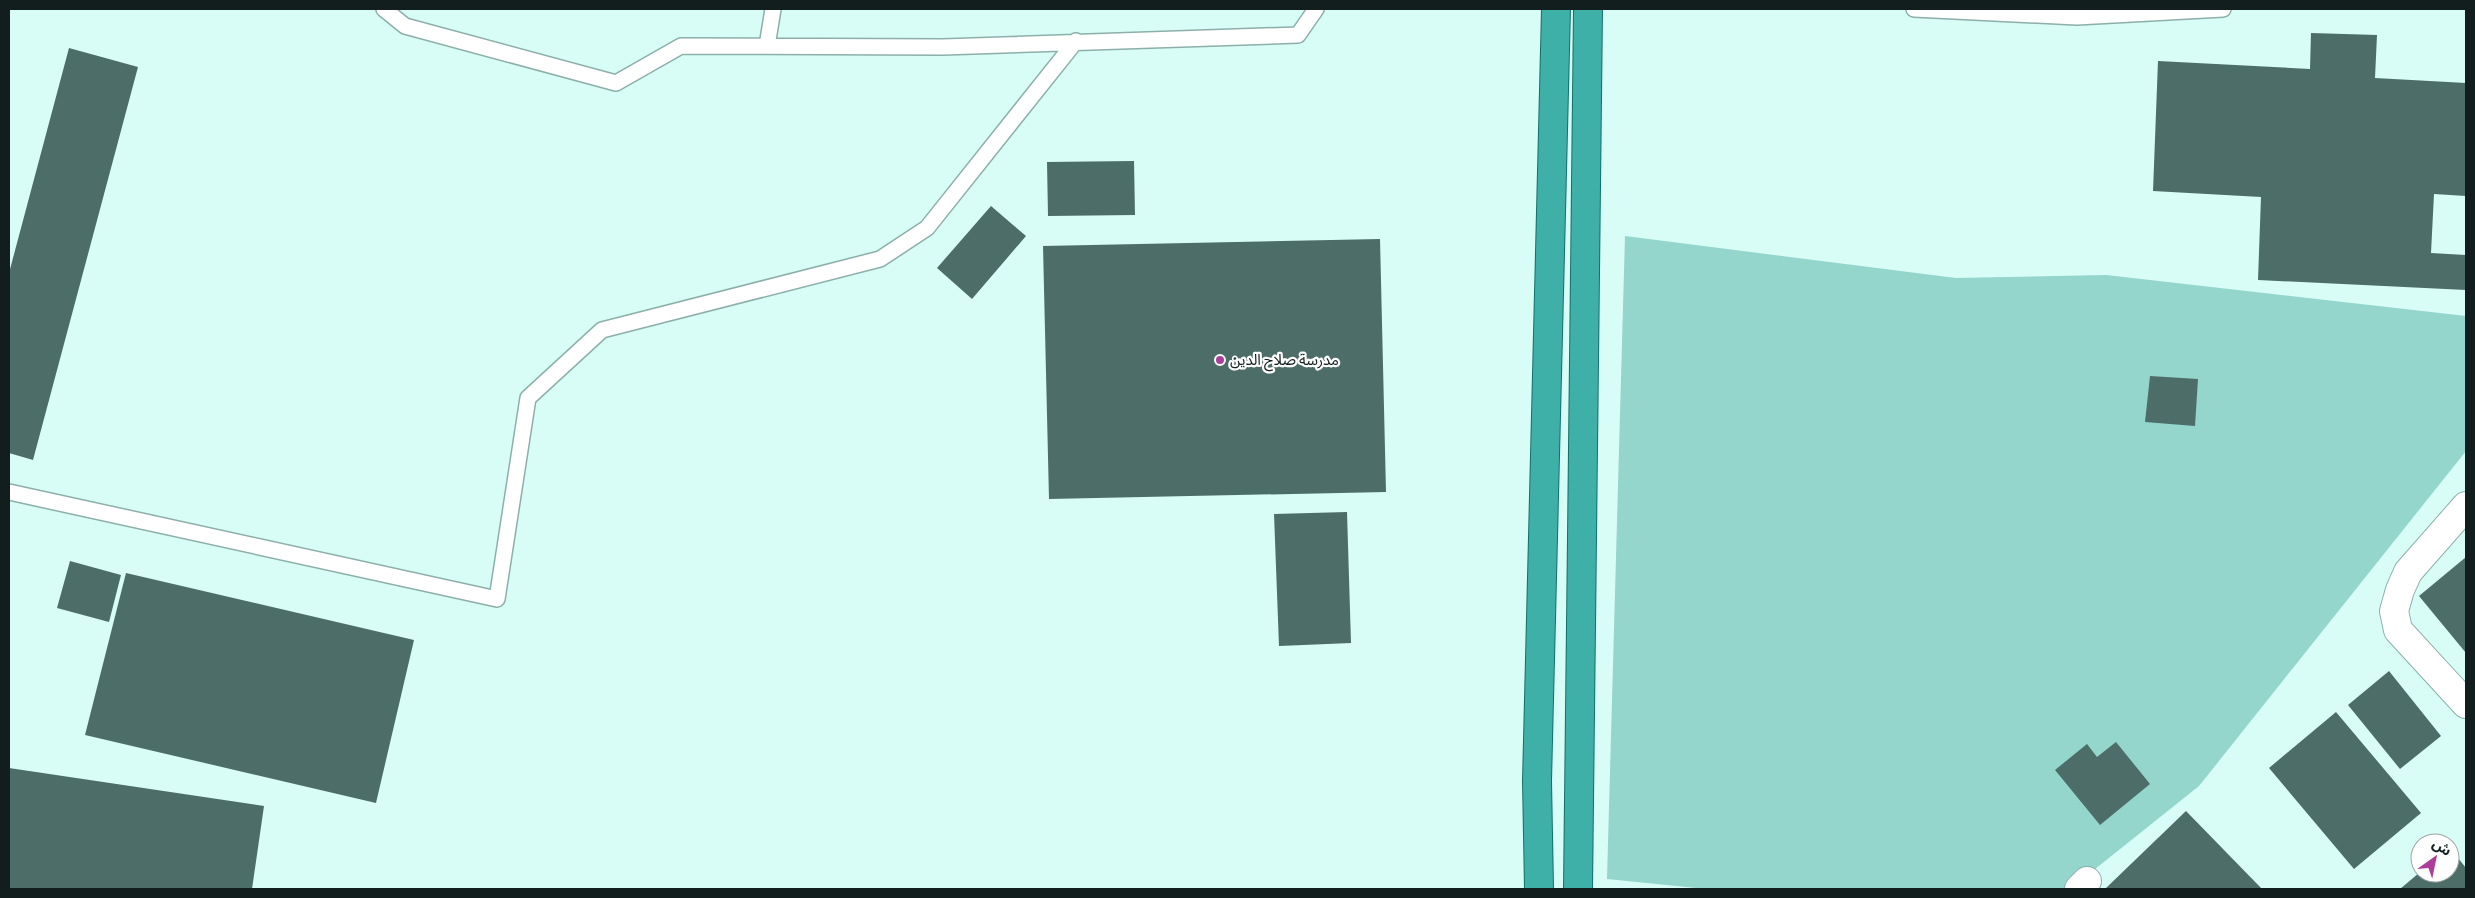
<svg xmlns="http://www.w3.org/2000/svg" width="2475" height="898" font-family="Barlow,'Noto Sans Arabic',sans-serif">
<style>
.green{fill:#94d5cc}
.building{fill:#4d6d69}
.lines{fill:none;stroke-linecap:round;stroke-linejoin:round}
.service-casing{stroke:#8dafaa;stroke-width:18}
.minor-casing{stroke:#8dafaa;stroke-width:30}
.trunk-casing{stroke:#107169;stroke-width:30}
.service{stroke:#fff;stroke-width:15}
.minor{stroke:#fff;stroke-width:28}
.trunk{stroke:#3fb0a8;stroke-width:28}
.poi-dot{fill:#ad3d9a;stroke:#fff;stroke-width:2}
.labels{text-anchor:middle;stroke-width:4.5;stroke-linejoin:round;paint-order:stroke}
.poi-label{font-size:15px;fill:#111e1d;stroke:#fff;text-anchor:start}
</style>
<rect width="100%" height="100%" fill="#d8fcf6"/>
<path class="green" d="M 1625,236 L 1956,278 L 2106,275 L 2466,316 L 2466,451 L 2199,786 L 2070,889 L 1706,889 L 1607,879 Z"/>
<path class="building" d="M 2311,33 L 2377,35 L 2375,78 L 2466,83 L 2466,196 L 2434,194 L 2431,253 L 2466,255 L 2466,290 L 2258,280 L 2261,197 L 2153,191 L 2158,61 L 2310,69 Z
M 69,48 L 138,67 L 33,460 L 9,453 L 9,273 Z
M 1134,161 L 1135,215 L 1048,216 L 1047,162 Z
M 991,206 L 1026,236 L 972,299 L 937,268 Z
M 1380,239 L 1386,492 L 1049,499 L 1043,246 Z
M 2150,376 L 2198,379 L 2195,426 L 2145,422 Z
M 1347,512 L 1351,643 L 1279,646 L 1274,514 Z
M 2466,557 L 2466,653 L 2419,596 Z
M 70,561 L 121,575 L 109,622 L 57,608 Z
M 126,573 L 414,640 L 376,803 L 85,735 Z
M 2389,671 L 2441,736 L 2400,769 L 2348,705 Z
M 2336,712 L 2421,813 L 2354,869 L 2269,768 Z
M 2116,742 L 2150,784 L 2100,825 L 2055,770 L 2087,744 L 2097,757 Z
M 9,768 L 264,806 L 252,889 L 9,889 Z
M 2186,811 L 2262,889 L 2105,889 Z
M 2450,848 L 2466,868 L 2466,889 L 2400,889 L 2419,873 L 2450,873 Z"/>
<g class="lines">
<g class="service-casing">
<path id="service" d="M 384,9 L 405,26 L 616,83 L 681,46 L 943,47 L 1298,35 L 1316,9
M 1914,9 L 2077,17 L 2223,9
M 767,46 L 773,9
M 9,492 L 497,599 L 528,398 L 602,330 L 880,259 L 927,228 L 1076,41"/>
</g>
<g class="minor-casing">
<path id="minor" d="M 2466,506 L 2408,572 L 2400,590 L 2394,611 L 2398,630 L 2466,704
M 2079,889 L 2087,881"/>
</g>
<g class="trunk-casing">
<path id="trunk" d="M 1539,889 L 1537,781 L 1556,9
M 1578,889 L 1588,9"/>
</g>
<use href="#service" class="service"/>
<use href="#minor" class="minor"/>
<use href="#trunk" class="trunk"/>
</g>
<circle class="poi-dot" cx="1220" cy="360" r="5"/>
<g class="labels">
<g class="poi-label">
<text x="1230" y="365">مدرسة صلاح الدين</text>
</g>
</g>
<rect width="2475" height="898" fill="none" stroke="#111e1d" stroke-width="20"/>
<g transform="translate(2435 858) rotate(33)"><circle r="24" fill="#ffffff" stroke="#a0a5a5"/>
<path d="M0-4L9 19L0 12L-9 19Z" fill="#ad3d9a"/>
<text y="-8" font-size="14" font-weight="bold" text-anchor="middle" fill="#111e1d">ش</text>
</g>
</svg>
